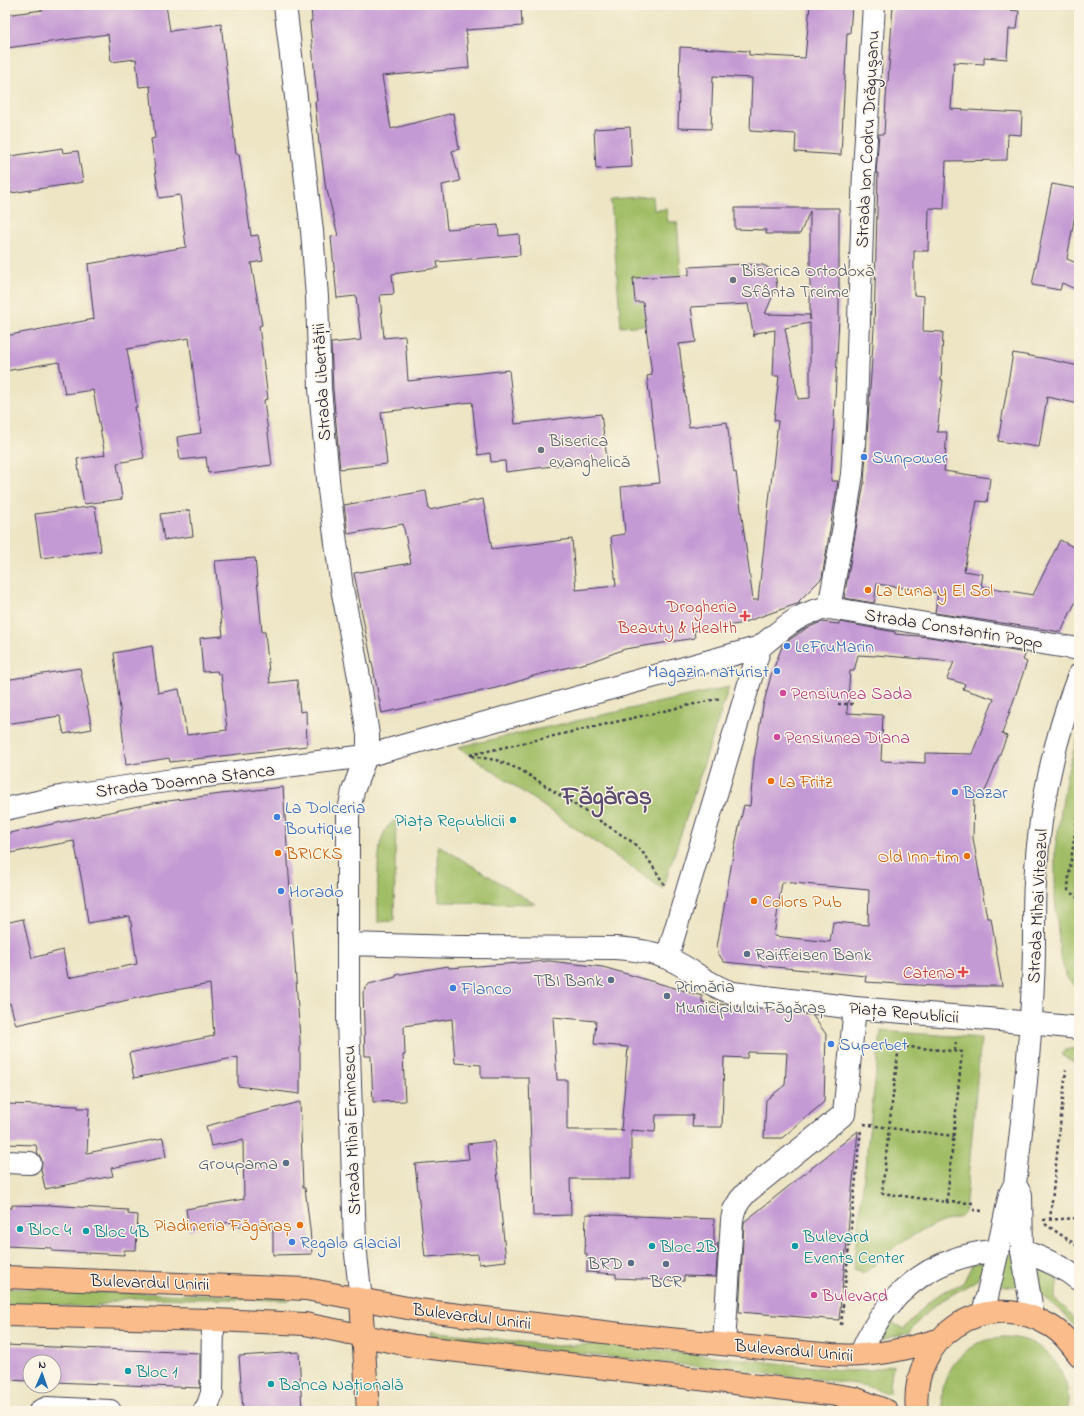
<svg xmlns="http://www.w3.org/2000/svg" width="1084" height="1416" font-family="'Indie Flower',sans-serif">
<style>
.green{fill:#a1be66;stroke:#627050}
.building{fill:#c49ad4;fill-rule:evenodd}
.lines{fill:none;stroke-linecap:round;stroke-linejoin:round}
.minor-casing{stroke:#403f50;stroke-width:24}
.major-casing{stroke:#403f50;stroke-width:24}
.path{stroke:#403f50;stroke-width:2.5;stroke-dasharray:3 3;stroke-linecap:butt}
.minor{stroke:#fff;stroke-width:22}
.major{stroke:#f9bc8a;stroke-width:22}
.worship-dot{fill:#6b7280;stroke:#fcf5e5;stroke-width:1.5}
.shop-dot{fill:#3f7fe0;stroke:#fcf5e5;stroke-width:1.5}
.food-dot{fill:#e8710a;stroke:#fcf5e5;stroke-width:1.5}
.health-dot{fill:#e0444e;stroke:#fcf5e5;stroke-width:1.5}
.hotel-dot{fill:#d1479c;stroke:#fcf5e5;stroke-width:1.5}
.culture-dot{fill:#0f9aa8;stroke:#fcf5e5;stroke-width:1.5}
.service-dot{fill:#5c6f8a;stroke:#fcf5e5;stroke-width:1.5}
.labels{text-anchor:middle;stroke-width:3;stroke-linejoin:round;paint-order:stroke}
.street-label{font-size:18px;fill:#22223b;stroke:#fcf5e5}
.worship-label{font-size:18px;fill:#5b616d;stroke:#fcf5e5;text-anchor:start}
.shop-label{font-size:18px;fill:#366cbe;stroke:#fcf5e5;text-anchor:start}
.food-label{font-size:18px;fill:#c56008;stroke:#fcf5e5;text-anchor:start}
.health-label{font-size:18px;fill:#be3a42;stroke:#fcf5e5;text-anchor:end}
.hotel-label{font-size:18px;fill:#b23c85;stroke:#fcf5e5;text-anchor:start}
.culture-label{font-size:18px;fill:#0d838f;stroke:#fcf5e5;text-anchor:start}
.service-label{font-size:18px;fill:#4e5e75;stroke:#fcf5e5;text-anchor:end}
.town-label{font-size:26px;font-weight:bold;fill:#5b4c71;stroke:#fcf5e5}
</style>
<rect width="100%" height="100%" fill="#fcf5e5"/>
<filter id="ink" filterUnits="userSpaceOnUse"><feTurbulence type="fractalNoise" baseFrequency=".025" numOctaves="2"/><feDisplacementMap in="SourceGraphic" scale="8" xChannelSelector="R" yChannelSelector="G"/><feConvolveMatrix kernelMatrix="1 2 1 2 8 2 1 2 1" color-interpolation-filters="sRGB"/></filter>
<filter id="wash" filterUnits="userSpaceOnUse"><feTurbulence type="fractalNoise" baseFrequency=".012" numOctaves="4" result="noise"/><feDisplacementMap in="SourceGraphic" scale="16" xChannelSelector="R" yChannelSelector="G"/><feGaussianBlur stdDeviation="0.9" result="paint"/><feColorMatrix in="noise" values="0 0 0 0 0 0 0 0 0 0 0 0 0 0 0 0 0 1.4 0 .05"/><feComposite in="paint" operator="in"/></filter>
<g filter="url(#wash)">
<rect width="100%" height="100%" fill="#ede5c4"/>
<path class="green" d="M 653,197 L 654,210 L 666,209 L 668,222 L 677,222 L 685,322 L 621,327 L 611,200 Z
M 729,687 L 663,889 L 458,747 Z
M 1079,733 L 1079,991 L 1067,978 L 1060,955 L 1055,899 L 1055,850 L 1067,773 Z
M 396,819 L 394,921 L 378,922 C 378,902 375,846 385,831 C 387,826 392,823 396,819 Z
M 438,845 L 535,904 L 439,902 Z
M 881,1031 L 981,1038 L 965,1212 L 960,1217 L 942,1222 L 919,1232 L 897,1245 L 865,1273 L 853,1269 Z
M 1079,1047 L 1079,1065 L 1061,1055 L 1066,1050 Z
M 1003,1253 L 1015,1253 L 1019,1287 L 995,1285 Z
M 989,1259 L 977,1280 L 941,1301 L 932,1308 L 922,1317 L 908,1334 L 876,1342 L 887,1320 L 904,1329 L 929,1302 L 941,1293 L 963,1283 L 974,1261 Z
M 1033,1261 L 1058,1279 L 1054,1299 L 1066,1309 L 1079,1324 L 1079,1332 L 1064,1314 L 1041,1295 Z
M 5,1288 L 125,1293 L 289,1297 L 290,1299 L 289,1300 L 132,1298 L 123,1299 L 94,1307 L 5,1304 Z
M 432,1331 L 555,1346 L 603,1344 L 850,1371 L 871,1370 L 893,1365 L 890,1385 L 890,1394 L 866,1386 L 844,1382 L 565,1352 L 432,1336 L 431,1333 Z
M 1003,1337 C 1009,1337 1015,1338 1021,1339 C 1047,1345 1068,1372 1068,1399 C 1068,1403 1067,1407 1066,1411 L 944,1411 C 936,1382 956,1353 982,1341 C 988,1338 996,1338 1003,1337 Z"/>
<g id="blocks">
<path class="building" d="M 43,5 L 166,5 L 170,31 L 221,24 L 236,154 L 239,154 L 251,236 L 258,235 L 263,261 L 251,263 L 262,325 L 259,326 L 268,399 L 264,400 L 272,465 L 208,473 L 206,457 L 180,460 L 177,437 L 201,433 L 189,338 L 127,349 L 137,407 L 135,407 L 144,458 L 117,463 L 122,499 L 84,504 L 77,459 L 105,455 L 93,390 L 65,394 L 59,362 L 5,371 L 5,336 L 94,319 L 88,264 L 186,247 L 180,195 L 159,198 L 151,139 L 155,138 L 150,86 L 139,87 L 136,59 L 111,62 L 108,34 L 7,48 L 5,37 L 5,15 L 43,10 Z
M 311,5 L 485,5 L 485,8 L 521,6 L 522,26 L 466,30 L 469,68 L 382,76 L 391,129 L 453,113 L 459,149 L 452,151 L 460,181 L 442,185 L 447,229 L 498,225 L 499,236 L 519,234 L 520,255 L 437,262 L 438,268 L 392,274 L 394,294 L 380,295 L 384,338 L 405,336 L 408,381 L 509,370 L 515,424 L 601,414 L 607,459 L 506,472 L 505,461 L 491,462 L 490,453 L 478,455 L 472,402 L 381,412 L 387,464 L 340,469 L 333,389 L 331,343 L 361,340 L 356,296 L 337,298 L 331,237 L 338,236 L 327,190 L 326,190 L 320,144 L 319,144 L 315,101 L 317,101 L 310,21 L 312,21 Z
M 810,5 L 852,5 L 850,33 L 847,33 L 841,155 L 795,152 L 796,134 L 750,131 L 752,78 L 713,76 L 711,129 L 678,128 L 680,47 L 749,51 L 749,55 L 805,58 Z
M 893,5 L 970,5 L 970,7 L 1019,11 L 1017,29 L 1009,29 L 1007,59 L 984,57 L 984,64 L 954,62 L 951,109 L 1022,113 L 1021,135 L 1008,134 L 1007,160 L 946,161 L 944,209 L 929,208 L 928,251 L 914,251 L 914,295 L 924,296 L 923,331 L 943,332 L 941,380 L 943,380 L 937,432 L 947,432 L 944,471 L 990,478 L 987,502 L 977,501 L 964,571 L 983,574 L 981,586 L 1033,595 L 1060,540 L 1079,550 L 1079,595 L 1061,632 L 935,613 L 938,593 L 877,584 L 874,603 L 844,598 L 864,483 L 874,328 L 878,173 L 876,173 L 879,134 L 884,134 L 887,82 L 888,82 Z
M 630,127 L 632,167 L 596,169 L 594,129 Z
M 62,148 L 63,153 L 78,151 L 83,182 L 5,194 L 5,157 Z
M 1052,184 L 1079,189 L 1079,209 L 1076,209 L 1067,259 L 1079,264 L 1079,291 L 1062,283 L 1060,290 L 1032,285 Z
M 735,208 L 839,208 L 839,317 L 831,481 L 838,481 L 822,578 L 799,601 L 800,603 L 739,624 L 694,631 L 695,638 L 625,649 L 590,662 L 529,677 L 529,678 L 496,688 L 382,713 L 354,573 L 411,563 L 403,524 L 348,534 L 344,505 L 426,491 L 429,510 L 483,499 L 492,549 L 572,539 L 576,590 L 616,586 L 611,536 L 625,534 L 621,487 L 660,483 L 647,376 L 652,375 L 643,302 L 635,302 L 633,278 L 689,275 L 689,267 L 745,264 L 763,265 L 769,268 L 775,274 L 777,286 L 765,314 L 810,315 L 810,320 L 810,211 L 800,234 L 766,234 L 766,230 L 735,229 ZM 748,304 L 754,337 L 756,333 L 775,330 L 773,376 L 779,376 L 774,420 L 778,421 L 758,600 L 753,600 L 736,472 L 734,473 L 727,422 L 689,427 L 679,344 L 696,342 L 691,307 ZM 810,323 L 810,398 L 798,399 L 785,328 Z
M 1013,353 L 1042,358 L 1079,366 L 1079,404 L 1047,397 L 1039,447 L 998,441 Z
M 95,506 L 101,551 L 41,558 L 35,514 Z
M 190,510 L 193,536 L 164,540 L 160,514 Z
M 255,558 L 262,632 L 265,632 L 270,683 L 297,680 L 300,712 L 306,711 L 307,746 L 170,762 L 169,758 L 126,765 L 114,653 L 152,646 L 158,693 L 179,689 L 187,735 L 227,730 L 221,674 L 218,674 L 217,671 L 203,672 L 200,638 L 223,636 L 215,561 Z
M 821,622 L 839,624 L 840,622 L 895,632 L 895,634 L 930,637 L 1026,653 L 1023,660 L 1027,662 L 1002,734 L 1007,736 L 984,794 L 974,793 L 973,838 L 987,918 L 991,918 L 1002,986 L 934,986 L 865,982 L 866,976 L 724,962 L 718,953 L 717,947 L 734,850 L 744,805 L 750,806 L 754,760 L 763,706 L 771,675 L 783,644 L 807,628 ZM 858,655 L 875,656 L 876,655 L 954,662 L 947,679 L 965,684 L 963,689 L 994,699 L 972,754 L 925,753 L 925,763 L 881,761 L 883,715 L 847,713 L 850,671 L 854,671 ZM 782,882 L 869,890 L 868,925 L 833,922 L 830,942 L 774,936 Z
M 80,668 L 92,729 L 64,734 L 60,716 L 5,724 L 5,680 Z
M 283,787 L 300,1039 L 300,1094 L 238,1086 L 238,1057 L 134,1078 L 129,1053 L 214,1036 L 210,984 L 159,993 L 16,1025 L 10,1003 L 5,1004 L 5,923 L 23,919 L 32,958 L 63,950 L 68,978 L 137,964 L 130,916 L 88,923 L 83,887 L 74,841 L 5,854 L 5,834 L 153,803 L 221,794 Z
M 549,961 L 603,967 L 702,996 L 702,1002 L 812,1015 L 826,1034 L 824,1102 L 782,1138 L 764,1138 L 766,1100 L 785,1085 L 787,1053 L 748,1052 L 747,1058 L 724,1057 L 722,1127 L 692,1127 L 693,1115 L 656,1115 L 655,1132 L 631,1130 L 631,1179 L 570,1179 L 571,1215 L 533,1216 L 529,1078 L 481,1078 L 481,1065 L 455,1063 L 452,1019 L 404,1026 L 405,1055 L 403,1055 L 405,1101 L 373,1102 L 371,1056 L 365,1056 L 363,992 L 369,984 L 396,977 L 396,975 L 448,966 L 449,968 ZM 553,1017 L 596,1021 L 594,1044 L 628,1047 L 621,1130 L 624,1130 L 567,1130 L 567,1080 L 557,1080 Z
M 300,1102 L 303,1188 L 305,1188 L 310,1229 L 312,1254 L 273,1255 L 273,1223 L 231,1227 L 231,1222 L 189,1230 L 186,1209 L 244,1199 L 243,1140 L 211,1146 L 206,1126 Z
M 5,1104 L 78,1106 L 78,1108 L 89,1108 L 87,1153 L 163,1138 L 166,1157 L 111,1168 L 113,1176 L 45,1189 L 41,1169 L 42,1163 L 41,1158 L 38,1154 L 36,1145 L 5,1144 Z
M 858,1131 L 839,1320 L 739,1312 L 744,1222 Z
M 494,1141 L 506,1261 L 479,1264 L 478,1254 L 425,1257 L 415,1164 L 469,1159 L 467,1144 Z
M 12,1205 L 49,1206 L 48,1205 L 128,1210 L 128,1214 L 138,1215 L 136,1250 L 124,1250 L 124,1255 L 52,1251 L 52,1248 L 5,1246 L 5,1208 L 12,1208 Z
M 586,1214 L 714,1219 L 714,1247 L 718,1243 L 716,1277 L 684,1276 L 684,1281 L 616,1278 L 616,1274 L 587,1272 L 587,1254 L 585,1254 Z
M 5,1345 L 200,1353 L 200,1388 L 54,1382 L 54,1362 L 30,1362 L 30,1381 L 5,1380 Z
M 299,1352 L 302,1411 L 243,1411 L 239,1356 Z"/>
</g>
</g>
<g filter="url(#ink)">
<use href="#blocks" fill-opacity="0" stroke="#403f50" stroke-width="1"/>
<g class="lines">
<g class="minor-casing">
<path id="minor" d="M 285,5 L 312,231 L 317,297 L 320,389 L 329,490 L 342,588 L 359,677 L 368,735 L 368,745 L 366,756 L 353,791 L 348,816 L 348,1018 L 355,1245 L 361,1300
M 829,608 L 844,526 L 852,474 L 856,410 L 864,170 L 874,5
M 5,809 L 65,796 L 173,780 L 366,756 L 760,647 C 781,630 802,610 829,608 L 1079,649
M 348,944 L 459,947 L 615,948 C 633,949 650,951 667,958 C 690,967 708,986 733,993 L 855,1008 L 1000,1020 L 1079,1028
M 667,958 L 760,647
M 5,1162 L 30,1163
M 1016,1186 L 1021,1195 L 1022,1251 L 1033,1317
M 1022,1251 C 1043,1258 1062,1266 1079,1280
M 983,1314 L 998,1250 L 1010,1194 L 1015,1184 C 1023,1117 1030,1050 1033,982 C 1035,949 1033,915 1035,882 C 1039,812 1053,741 1079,675
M 724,1344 L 732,1220 L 734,1210 L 740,1200 L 747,1192 L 844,1114 L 855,1008
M 860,1355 C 878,1312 908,1276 953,1260 C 968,1254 983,1252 998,1250
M 40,1411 L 47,1408 L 110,1411
M 204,1411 L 208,1405 L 212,1393 L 213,1320"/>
</g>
<g class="major-casing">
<path id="major" d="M 5,1277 L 306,1289 L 418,1310 L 629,1335 L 832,1355 C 842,1355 851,1356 861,1355 C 887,1354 912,1347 938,1340
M 361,1300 L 368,1411
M 5,1315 L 213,1320 L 305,1324 L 414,1346 L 829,1394 L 854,1398 L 887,1411
M 917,1411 C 909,1339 983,1287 1047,1324 C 1061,1331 1070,1343 1079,1355"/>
</g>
<path class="path" d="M 838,704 L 854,704
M 470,755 L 721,698
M 472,756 L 496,760 L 521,770 L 628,839 C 645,851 654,868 665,886
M 1079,805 L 1069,875 L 1068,890 L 1079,899
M 955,1051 L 956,1040
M 864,1124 L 889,1128 L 882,1193 L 946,1202 L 947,1200 L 962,1052 L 899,1046 L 889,1128 L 954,1136
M 946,1202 L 974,1203
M 973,1210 L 983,1211
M 1043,1220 L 1079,1218
M 1050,1220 L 1066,1070
M 1045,1224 L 1079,1247
M 841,1325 L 861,1129"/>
<use href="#minor" class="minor"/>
<use href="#major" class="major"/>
</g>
</g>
<g class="worship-dot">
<circle cx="733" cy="280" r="4"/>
<circle cx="541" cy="450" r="4"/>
</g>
<g class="shop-dot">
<circle cx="864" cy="457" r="4"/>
<circle cx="787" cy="646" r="4"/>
<circle cx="777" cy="671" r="4"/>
<circle cx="955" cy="792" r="4"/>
<circle cx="277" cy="817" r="4"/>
<circle cx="281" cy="891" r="4"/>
<circle cx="453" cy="988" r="4"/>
<circle cx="831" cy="1044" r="4"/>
<circle cx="292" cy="1242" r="4"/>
</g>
<g class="food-dot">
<circle cx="868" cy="590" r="4"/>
<circle cx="771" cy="781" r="4"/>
<circle cx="278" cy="853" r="4"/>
<circle cx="967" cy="856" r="4"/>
<circle cx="754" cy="901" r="4"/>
<circle cx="300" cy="1225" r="4"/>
</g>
<g class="health-dot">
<path d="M743 610h4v4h4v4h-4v4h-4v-4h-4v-4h4z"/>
<path d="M961 966h4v4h4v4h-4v4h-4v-4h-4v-4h4z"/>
</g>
<g class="hotel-dot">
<circle cx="783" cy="693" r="4"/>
<circle cx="777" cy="737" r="4"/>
<circle cx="814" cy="1295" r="4"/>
</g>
<g class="culture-dot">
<circle cx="513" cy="820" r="4"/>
<circle cx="20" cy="1229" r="4"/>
<circle cx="86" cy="1231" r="4"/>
<circle cx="652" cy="1246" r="4"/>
<circle cx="795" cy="1246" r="4"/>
<circle cx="128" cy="1371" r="4"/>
<circle cx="271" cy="1384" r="4"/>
</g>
<g class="service-dot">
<circle cx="747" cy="954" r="4"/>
<circle cx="611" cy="980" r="4"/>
<circle cx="667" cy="996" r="4"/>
<circle cx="286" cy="1163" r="4"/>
<circle cx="631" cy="1263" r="4"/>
<circle cx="666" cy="1264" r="4"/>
</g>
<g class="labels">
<g class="street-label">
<text transform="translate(867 139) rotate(-87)" y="6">Strada Ion Codru Drăguşanu</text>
<text transform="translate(321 382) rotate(-93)" y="6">Strada Libertății</text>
<text transform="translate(954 628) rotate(9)" y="6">Strada Constantin Popp</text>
<text transform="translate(185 780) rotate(-7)" y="6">Strada Doamna Stanca</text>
<text transform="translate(1037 906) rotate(-87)" y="6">Strada Mihai Viteazul</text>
<text transform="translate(904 1012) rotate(5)" y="6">Piața Republicii</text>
<text transform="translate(351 1130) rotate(-92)" y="6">Strada Mihai Eminescu</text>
<text transform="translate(150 1282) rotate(2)" y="6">Bulevardul Unirii</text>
<text transform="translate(472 1316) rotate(7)" y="6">Bulevardul Unirii</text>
<text transform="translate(794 1350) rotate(5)" y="6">Bulevardul Unirii</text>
</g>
<g class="worship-label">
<text x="741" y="276">Biserica Ortodoxă<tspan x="741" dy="21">Sfânta Treime</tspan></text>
<text x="549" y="446">Biserica<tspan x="549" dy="21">evanghelică</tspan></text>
</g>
<g class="shop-label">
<text x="872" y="463">Sunpower</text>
<text x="795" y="652">LeFruMarin</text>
<text x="769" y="677" text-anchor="end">Magazin naturist</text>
<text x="963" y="798">Bazar</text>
<text x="285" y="813">La Dolceria<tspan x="285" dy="21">Boutique</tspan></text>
<text x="289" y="897">Horado</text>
<text x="461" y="994">Flanco</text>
<text x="839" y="1050">Superbet</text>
<text x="300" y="1248">Regalo Glacial</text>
</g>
<g class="food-label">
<text x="876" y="596">La Luna y El Sol</text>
<text x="779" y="787">La Fritz</text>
<text x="286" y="859">BRICKS</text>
<text x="959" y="862" text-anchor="end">Old Inn-tim</text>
<text x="762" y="907">Colors Pub</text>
<text x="292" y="1231" text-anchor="end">Piadineria Făgăraș</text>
</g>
<g class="health-label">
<text x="737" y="612">Drogheria<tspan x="737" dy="21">Beauty &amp; Health</tspan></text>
<text x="955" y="978">Catena</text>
</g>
<g class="hotel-label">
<text x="791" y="699">Pensiunea Sada</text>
<text x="785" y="743">Pensiunea Diana</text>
<text x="822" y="1301">Bulevard</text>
</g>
<g class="culture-label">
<text x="505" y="826" text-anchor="end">Piața Republicii</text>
<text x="28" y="1235">Bloc 4</text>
<text x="94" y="1237">Bloc 4B</text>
<text x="803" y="1242">Bulevard<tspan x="803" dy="21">Events Center</tspan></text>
<text x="660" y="1252">Bloc 2B</text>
<text x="136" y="1377">Bloc 1</text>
<text x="279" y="1390">Banca Națională</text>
</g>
<g class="service-label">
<text x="755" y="960" text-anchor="start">Raiffeisen Bank</text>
<text x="603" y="986">TBI Bank</text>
<text x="675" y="992" text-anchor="start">Primăria<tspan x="675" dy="21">Municipiului Făgăraș</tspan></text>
<text x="278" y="1169">Groupama</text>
<text x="623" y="1269">BRD</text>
<text x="666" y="1287" text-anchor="middle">BCR</text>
</g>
<g class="town-label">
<text x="607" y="804">Făgăraș</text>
</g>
</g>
<rect width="1084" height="1416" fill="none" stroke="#fcf5e5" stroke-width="20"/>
<g transform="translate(42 1374) rotate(2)"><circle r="19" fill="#fcf5e5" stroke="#a5a1a1"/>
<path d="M0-3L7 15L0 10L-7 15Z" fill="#1f6fb2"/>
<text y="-6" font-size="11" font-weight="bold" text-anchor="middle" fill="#22223b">N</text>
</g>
</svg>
